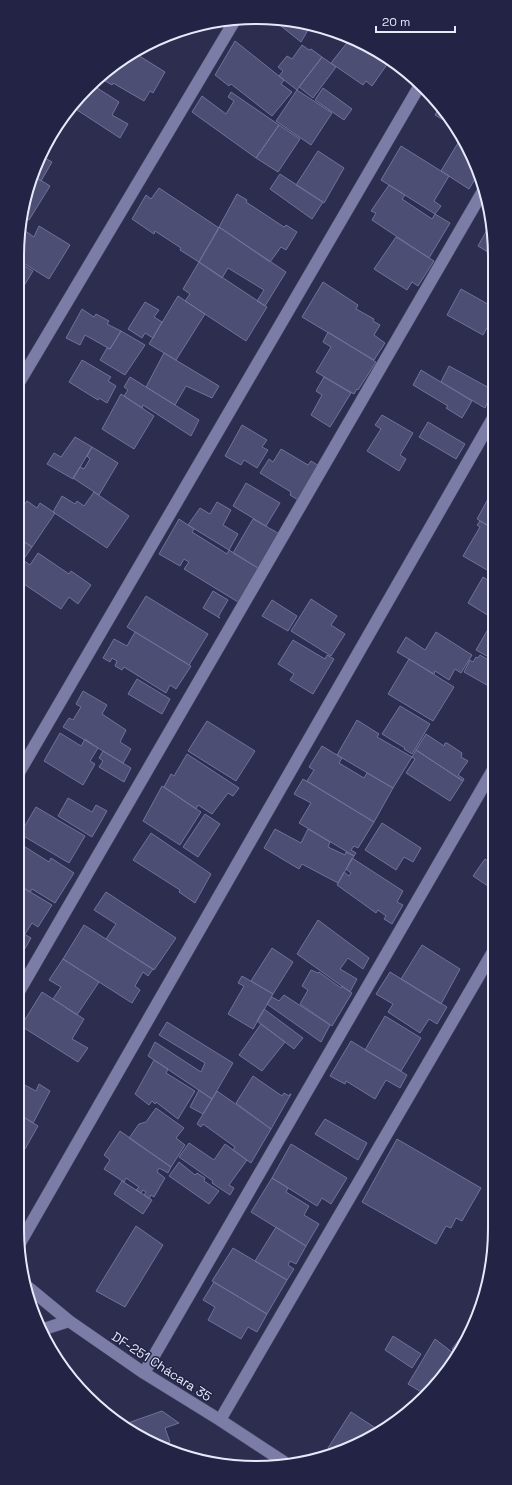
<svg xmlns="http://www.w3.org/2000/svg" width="512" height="1485" font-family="'Space Grotesk',sans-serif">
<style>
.building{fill:#4d4e74;stroke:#70729b}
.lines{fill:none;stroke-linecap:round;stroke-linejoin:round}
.minor-casing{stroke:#484765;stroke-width:13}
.minor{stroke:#7b7da6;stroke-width:12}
.labels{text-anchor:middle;stroke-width:3;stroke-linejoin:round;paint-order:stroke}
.street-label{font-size:13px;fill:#e7e9fb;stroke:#232345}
.rim{fill:none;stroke:#e7e9fb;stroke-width:2}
</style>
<rect width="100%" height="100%" fill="#2d2d50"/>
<path class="building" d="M 276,22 L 311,25 L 301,42 Z
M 350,39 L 360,43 L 382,57 L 382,59 L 388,63 L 372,86 L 366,81 L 363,85 L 331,63 Z
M 235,41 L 284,80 L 281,84 L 292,92 L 272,116 L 231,84 L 229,86 L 215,75 Z
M 302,45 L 309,50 L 311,49 L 322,57 L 297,90 L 279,76 L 283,71 L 278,67 L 287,56 L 292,59 Z
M 142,47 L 137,54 L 133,52 L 136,49 Z
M 133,52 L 165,72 L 153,93 L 150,91 L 144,101 L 113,83 L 112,85 L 102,79 Z
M 322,57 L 336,67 L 313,98 L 299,87 Z
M 94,86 L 119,102 L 112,115 L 128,124 L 120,138 L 71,106 Z
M 323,88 L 352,109 L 344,120 L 315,100 Z
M 297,90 L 332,113 L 311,145 L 276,121 Z
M 231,92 L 279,125 L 256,158 L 192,112 L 202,96 L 226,114 L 234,101 L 228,97 Z
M 440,106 L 455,127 L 435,115 Z
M 279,125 L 300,139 L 278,172 L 256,158 Z
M 461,138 L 470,151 L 478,174 L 469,189 L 441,171 Z
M 401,146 L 449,176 L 434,201 L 441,206 L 435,214 L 381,180 Z
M 318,151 L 344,168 L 324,203 L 296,185 Z
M 43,157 L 52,162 L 41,181 L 34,176 Z
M 280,174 L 323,202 L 312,219 L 270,189 Z
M 34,176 L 50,186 L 29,220 L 22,216 L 25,194 Z
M 389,185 L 405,195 L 402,199 L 432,219 L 435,214 L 450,223 L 429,258 L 372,220 L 376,213 L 371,211 Z
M 159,188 L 219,228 L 199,262 L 180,250 L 181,248 L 155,231 L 154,234 L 132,219 L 146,195 L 151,199 Z
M 237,194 L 247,200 L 246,202 L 284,227 L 286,225 L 297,232 L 286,250 L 281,247 L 270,262 L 219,227 Z
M 492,221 L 493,225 L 493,255 L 478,246 Z
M 39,226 L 70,245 L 49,279 L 17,259 L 21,228 L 34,237 Z
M 219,227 L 286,272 L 265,306 L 257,301 L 264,290 L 228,268 L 222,278 L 199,262 Z
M 396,237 L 434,261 L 418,286 L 412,282 L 407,290 L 374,269 Z
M 17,261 L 33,271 L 17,297 Z
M 199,262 L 267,307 L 246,341 L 185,301 L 190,294 L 183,289 Z
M 323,282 L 358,305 L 356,309 L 374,319 L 373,321 L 380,325 L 374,335 L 385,343 L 374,360 L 302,317 Z
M 461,289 L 493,307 L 493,317 L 483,335 L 447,315 Z
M 178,296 L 205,314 L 176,360 L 149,344 Z
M 145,302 L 159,310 L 154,317 L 162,322 L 153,338 L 145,333 L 142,338 L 128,329 Z
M 82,309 L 94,317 L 96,314 L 109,321 L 107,324 L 121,331 L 110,349 L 85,335 L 80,345 L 66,338 Z
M 121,331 L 145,345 L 125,375 L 100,360 L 107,348 L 110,349 Z
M 328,332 L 376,362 L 358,390 L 357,389 L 354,394 L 316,372 L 331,347 L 323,342 Z
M 164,353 L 219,386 L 212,398 L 186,386 L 175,405 L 146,387 Z
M 82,360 L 111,377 L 108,381 L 116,386 L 107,403 L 99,398 L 98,400 L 69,382 Z
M 449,366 L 493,390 L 485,408 L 441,382 Z
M 421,370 L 472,401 L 462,418 L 446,408 L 448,406 L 413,385 Z
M 130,377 L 199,420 L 191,436 L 143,405 L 142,408 L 124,396 L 128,390 L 124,387 Z
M 324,377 L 351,393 L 330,427 L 311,415 L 322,395 L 316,391 Z
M 121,394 L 154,416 L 134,449 L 102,429 Z
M 382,415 L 413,433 L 400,455 L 406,459 L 399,471 L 367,451 L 381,429 L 375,425 Z
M 428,422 L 465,444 L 456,459 L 419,437 Z
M 242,425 L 267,440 L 262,447 L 268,450 L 257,468 L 244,460 L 241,465 L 225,456 Z
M 75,437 L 92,447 L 73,479 L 47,464 L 54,453 L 61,457 Z
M 92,447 L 118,463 L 99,495 L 73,478 L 80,467 L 84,469 L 90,459 L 87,456 Z
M 281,449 L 308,465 L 311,461 L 319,466 L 298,500 L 290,495 L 291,492 L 260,473 L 269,459 L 273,462 Z
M 246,483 L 280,503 L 266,526 L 233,506 Z
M 493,490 L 494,529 L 477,519 Z
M 94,492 L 129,516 L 107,548 L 53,512 L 62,496 L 75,504 L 77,501 L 84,506 Z
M 27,501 L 37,508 L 40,503 L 55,513 L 32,547 L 17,537 L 17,515 Z
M 217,502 L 231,510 L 223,525 L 238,534 L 229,550 L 188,525 L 200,508 L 210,514 Z
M 179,519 L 194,529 L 192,532 L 227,554 L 229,550 L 258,568 L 238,602 L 184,569 L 189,562 L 184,559 L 180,566 L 159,554 Z
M 253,519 L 278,533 L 258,568 L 233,553 Z
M 480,521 L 494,529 L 494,574 L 463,556 L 480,527 L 477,525 Z
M 17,537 L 32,547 L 17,569 Z
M 38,553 L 69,574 L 71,571 L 91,585 L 78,604 L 69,597 L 61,609 L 21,582 L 19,584 L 17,583 L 17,569 L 23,560 L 30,565 Z
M 483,577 L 494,584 L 494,619 L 468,603 Z
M 213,591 L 228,600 L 218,617 L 220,618 L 203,608 Z
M 146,596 L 208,634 L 189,665 L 127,627 Z
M 311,599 L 337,616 L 331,625 L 345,634 L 331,656 L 291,631 Z
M 272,600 L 297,616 L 288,631 L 262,616 Z
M 494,619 L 494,660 L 476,650 Z
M 135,632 L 191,666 L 176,689 L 170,685 L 166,693 L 124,667 L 122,670 L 115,666 L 117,661 L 112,658 L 110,662 L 103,658 L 114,639 L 127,646 Z
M 436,632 L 472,655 L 461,673 L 455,669 L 449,680 L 435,671 L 434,674 L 397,652 L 406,637 L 425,650 Z
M 293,640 L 325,659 L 327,655 L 334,659 L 313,694 L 290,680 L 294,674 L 278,664 Z
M 480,655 L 494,663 L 494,689 L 464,672 L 470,660 L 473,662 L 476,657 L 478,658 Z
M 409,659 L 454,687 L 433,721 L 388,694 Z
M 137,679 L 170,699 L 162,714 L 128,694 Z
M 83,691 L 107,705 L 102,714 L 126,730 L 120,742 L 131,749 L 123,763 L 63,727 L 69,718 L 73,720 L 81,707 L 76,704 Z
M 400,706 L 430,724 L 412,754 L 404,749 L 405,748 L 382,734 Z
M 357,720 L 379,734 L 377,737 L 412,757 L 393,788 L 337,755 Z
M 207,721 L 255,751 L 236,781 L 188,751 Z
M 60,733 L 81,746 L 85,739 L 98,748 L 90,761 L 95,764 L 83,785 L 44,761 Z
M 426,734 L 444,746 L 445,743 L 447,743 L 462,753 L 461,757 L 468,761 L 458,775 L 464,779 L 463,781 L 416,750 Z
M 322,746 L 342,758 L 339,763 L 364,778 L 367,773 L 393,788 L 374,822 L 307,781 L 314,770 L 309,767 Z
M 416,750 L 463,781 L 450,801 L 406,773 L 415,759 L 412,757 Z
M 103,751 L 131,768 L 124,782 L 99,767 L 103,761 L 99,758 Z
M 187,754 L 239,788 L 233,796 L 228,793 L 212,814 L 198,805 L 196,809 L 164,787 L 171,774 L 174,776 Z
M 303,779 L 374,822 L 358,848 L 354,846 L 351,850 L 356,853 L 354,856 L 299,823 L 311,803 L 294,794 Z
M 162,786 L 201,812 L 180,845 L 143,821 Z
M 68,798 L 92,812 L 96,805 L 107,811 L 92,837 L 58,816 Z
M 36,807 L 85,836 L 69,863 L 20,834 Z
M 205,814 L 220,824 L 198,857 L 183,847 Z
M 382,823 L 421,848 L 413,862 L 404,857 L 396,870 L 365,850 Z
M 275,829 L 301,843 L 308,829 L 330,842 L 328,847 L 345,855 L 346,852 L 354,856 L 338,883 L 302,864 L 299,869 L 264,848 Z
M 151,833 L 211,874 L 195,903 L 179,892 L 180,890 L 133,860 Z
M 17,838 L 24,842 L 22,845 L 49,862 L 51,858 L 74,873 L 55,903 L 32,889 L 30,892 L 17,884 Z
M 352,858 L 403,891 L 397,902 L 403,905 L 392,924 L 384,919 L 386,916 L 378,910 L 376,913 L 337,885 L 344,872 L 349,876 L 351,873 L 346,869 Z
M 485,859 L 494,865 L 494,890 L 473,876 Z
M 17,884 L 52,905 L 38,927 L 32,923 L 25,934 L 17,930 Z
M 106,892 L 176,938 L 154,970 L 106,939 L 116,924 L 94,910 Z
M 318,920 L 369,958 L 363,969 L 348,958 L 340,969 L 357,979 L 350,992 L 297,954 Z
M 84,925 L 153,969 L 148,976 L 143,972 L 135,986 L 140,990 L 132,1003 L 63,959 Z
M 17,930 L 31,938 L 19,959 L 17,958 Z
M 422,945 L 460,969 L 441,1004 L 401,979 Z
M 272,948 L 293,962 L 273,994 L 251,981 Z
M 63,959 L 99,982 L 77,1015 L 53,999 L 61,987 L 49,980 Z
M 311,970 L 318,973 L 319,972 L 341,988 L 342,986 L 352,993 L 332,1026 L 300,1004 L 308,990 L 302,986 Z
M 390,972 L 447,1007 L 437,1024 L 429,1019 L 420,1033 L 388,1012 L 393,1004 L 376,994 Z
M 242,976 L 273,994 L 253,1029 L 228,1014 L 244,986 L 238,983 Z
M 42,992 L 84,1019 L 72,1039 L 88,1048 L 78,1062 L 21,1026 Z
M 284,995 L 330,1025 L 321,1042 L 267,1004 L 272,997 L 279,1001 Z
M 264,1009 L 303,1038 L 294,1049 L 257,1021 Z
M 385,1016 L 421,1038 L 401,1071 L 365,1050 Z
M 167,1022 L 233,1063 L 212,1099 L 148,1056 L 155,1042 L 201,1072 L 205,1063 L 159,1035 Z
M 261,1024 L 285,1042 L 262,1071 L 239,1055 Z
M 351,1041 L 407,1075 L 400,1088 L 386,1080 L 375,1099 L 346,1081 L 345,1084 L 330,1076 Z
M 154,1060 L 168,1069 L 166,1073 L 195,1091 L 178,1119 L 156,1102 L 155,1104 L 152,1101 L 149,1105 L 135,1094 Z
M 253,1076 L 282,1096 L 284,1093 L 289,1096 L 290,1094 L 291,1094 L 271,1129 L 236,1103 Z
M 17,1081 L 36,1091 L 39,1084 L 50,1091 L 33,1123 L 17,1113 Z
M 199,1090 L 212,1099 L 203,1114 L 190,1107 Z
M 217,1091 L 271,1129 L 251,1163 L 233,1150 L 235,1147 L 203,1124 L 201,1127 L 197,1124 Z
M 156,1108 L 184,1128 L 176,1138 L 185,1145 L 171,1167 L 129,1138 L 139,1124 L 146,1122 Z
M 17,1113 L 38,1126 L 25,1149 L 17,1144 Z
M 325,1119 L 367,1143 L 358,1160 L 315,1134 Z
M 120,1131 L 171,1167 L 168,1173 L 159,1168 L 157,1172 L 165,1178 L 154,1197 L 151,1195 L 149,1199 L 144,1195 L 146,1192 L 143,1190 L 141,1193 L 136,1190 L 139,1187 L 126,1178 L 124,1182 L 104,1169 L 110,1160 L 104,1155 Z
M 397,1139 L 481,1188 L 462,1221 L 456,1218 L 451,1228 L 446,1226 L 436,1244 L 362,1202 Z
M 189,1143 L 214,1160 L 225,1144 L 247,1160 L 229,1185 L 234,1188 L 230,1195 L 212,1183 L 213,1181 L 179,1157 Z
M 291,1144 L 347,1178 L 331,1204 L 322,1198 L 317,1206 L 272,1178 Z
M 179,1162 L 195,1175 L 197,1173 L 205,1178 L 204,1181 L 219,1191 L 209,1204 L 169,1176 Z
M 272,1178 L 288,1188 L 286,1192 L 309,1206 L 304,1215 L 319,1224 L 306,1246 L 251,1212 Z
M 122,1181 L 152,1200 L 143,1214 L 114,1194 Z
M 136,1226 L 163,1245 L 125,1307 L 96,1291 Z
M 276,1227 L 306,1246 L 296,1264 L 290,1261 L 288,1265 L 294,1269 L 287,1280 L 255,1261 Z
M 233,1248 L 287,1280 L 267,1314 L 212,1281 Z
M 214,1282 L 267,1314 L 257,1332 L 248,1327 L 241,1339 L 208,1320 L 215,1307 L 203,1300 Z
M 475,1318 L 458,1354 L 452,1349 Z
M 393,1336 L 421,1354 L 412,1368 L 385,1350 Z
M 435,1339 L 457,1356 L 455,1362 L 436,1381 L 432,1378 L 423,1393 L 408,1384 Z
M 162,1411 L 179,1423 L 165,1428 L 170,1442 L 158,1446 L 150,1443 L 125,1424 Z
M 351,1412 L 377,1429 L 373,1435 L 335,1452 L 328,1448 Z"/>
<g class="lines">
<g class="minor-casing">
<path id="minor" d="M 17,386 L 235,20
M 17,776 L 420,85
M 17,995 L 483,191
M 20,1243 L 493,418
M 29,1288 L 69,1321 L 144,1373 L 220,1420 L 284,1462
M 41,1330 L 69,1321
M 144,1373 L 494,768
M 220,1420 L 494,950"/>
</g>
<use href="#minor" class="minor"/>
</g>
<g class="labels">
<g class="street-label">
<text transform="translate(162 1366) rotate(33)" y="5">DF-251 Chácara 35</text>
</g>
</g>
<path d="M0 0H512V1485H0ZM256 24H256A232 232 0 0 1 488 256V1229A232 232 0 0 1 256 1461H256A232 232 0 0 1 24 1229V256A232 232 0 0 1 256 24Z" fill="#232345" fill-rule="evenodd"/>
<path class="rim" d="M256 24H256A232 232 0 0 1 488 256V1229A232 232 0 0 1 256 1461H256A232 232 0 0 1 24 1229V256A232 232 0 0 1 256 24Z"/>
<path d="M376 26v6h79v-6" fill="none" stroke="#e7e9fb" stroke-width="2"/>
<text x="382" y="26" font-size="12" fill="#e7e9fb" stroke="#232345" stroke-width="3" paint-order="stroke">20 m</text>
</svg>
